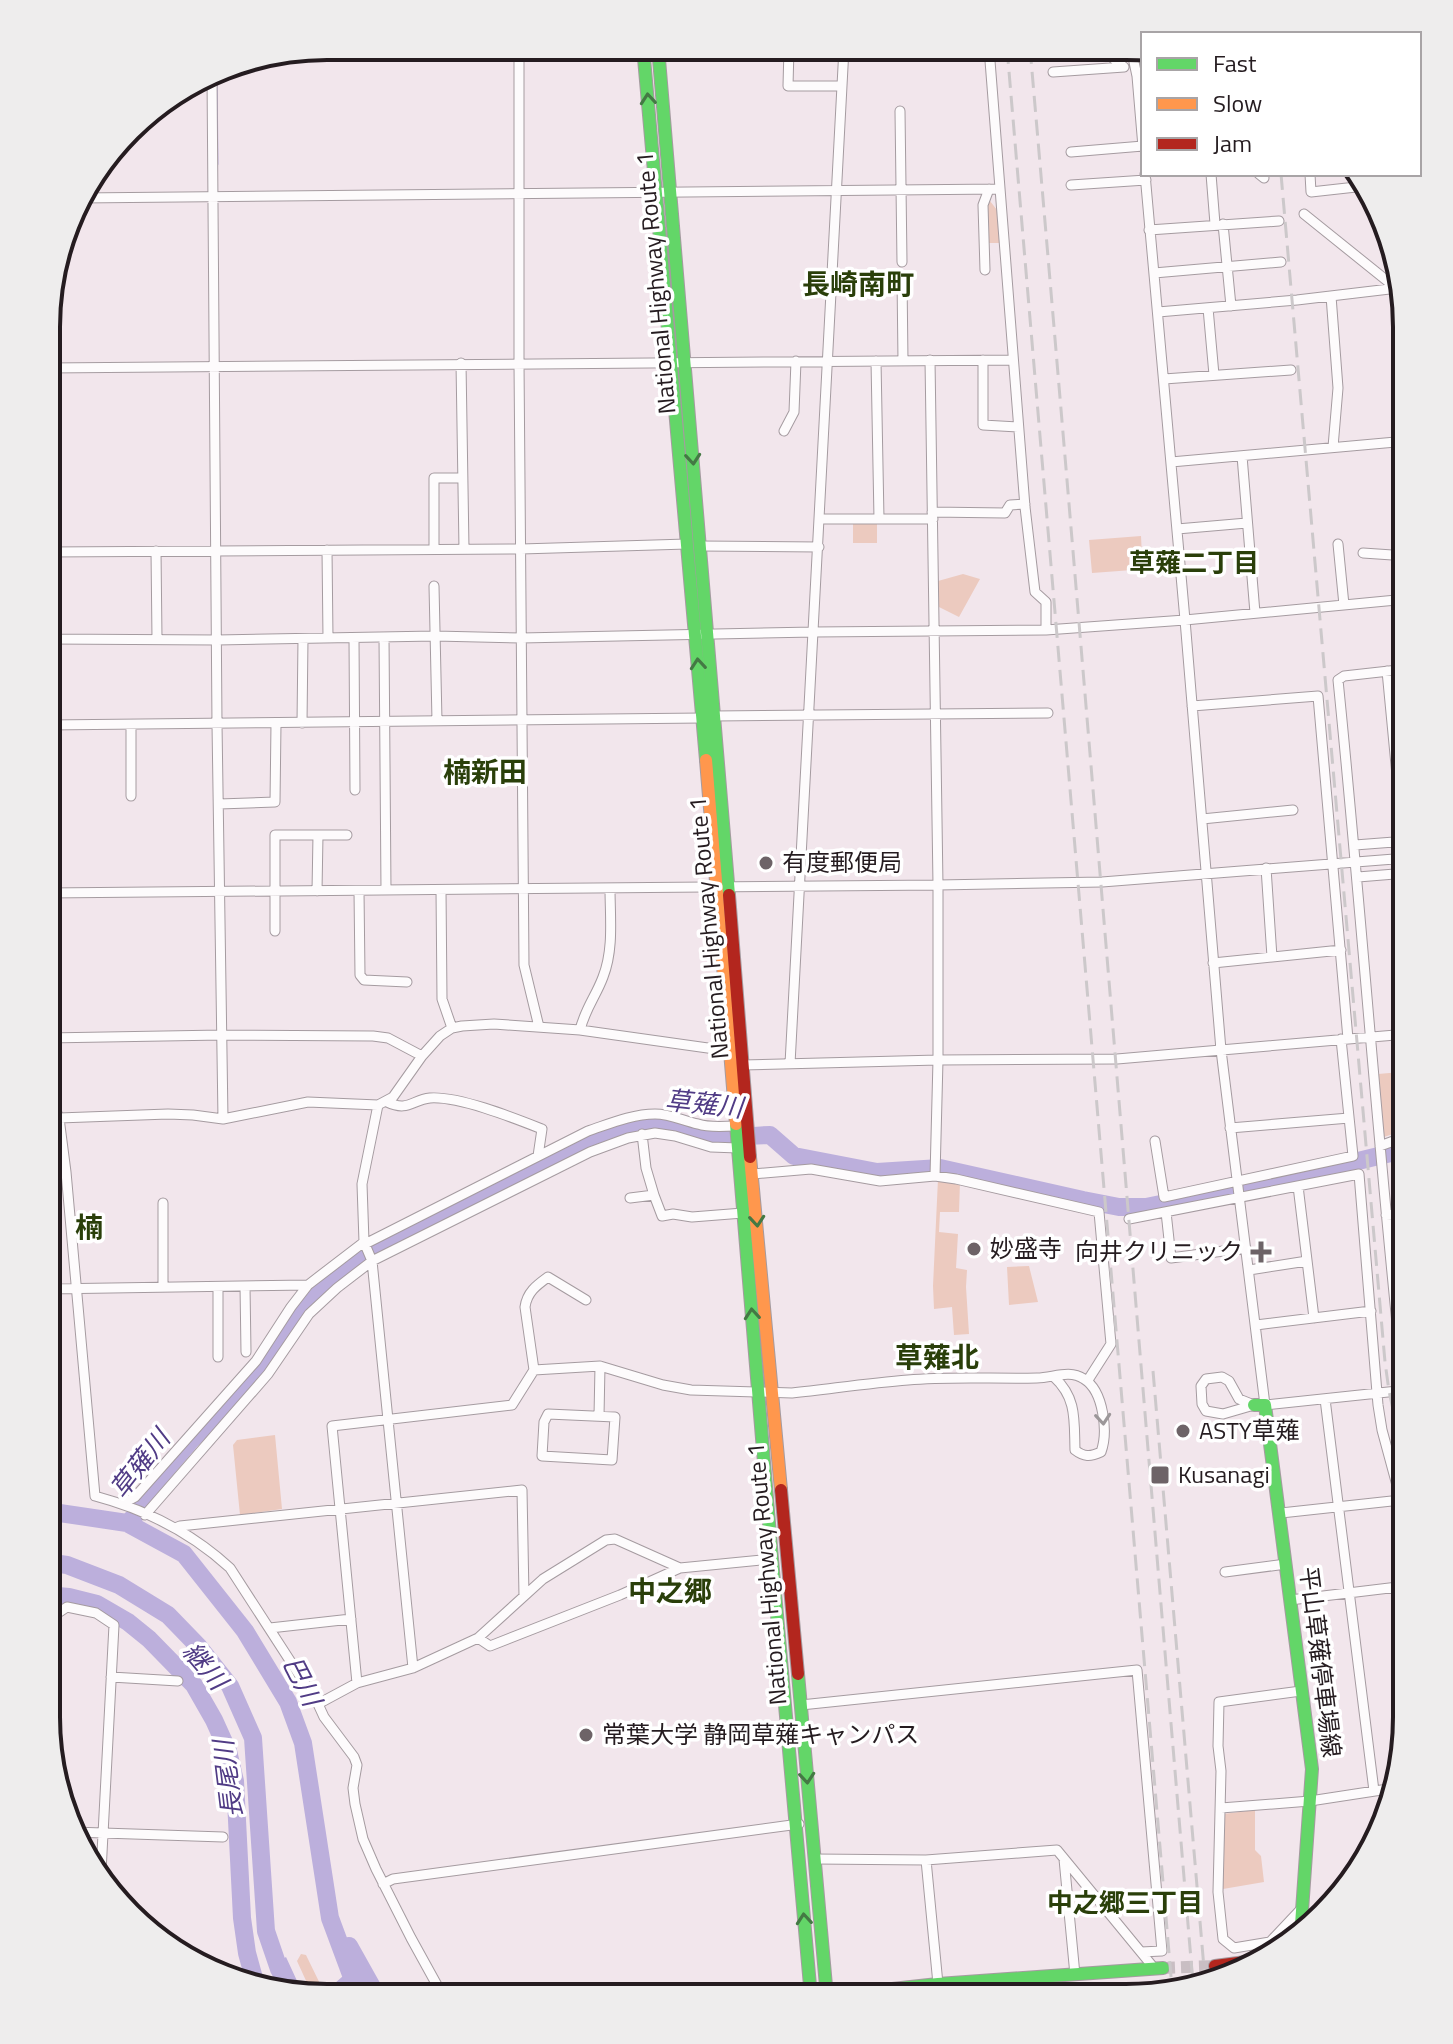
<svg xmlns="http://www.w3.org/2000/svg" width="1453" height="2044" font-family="'Titillium Web','Noto Sans JP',sans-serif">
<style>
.green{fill:#eccabf}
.water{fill:#bcafdc}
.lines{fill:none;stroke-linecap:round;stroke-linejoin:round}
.stream{stroke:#bcafdc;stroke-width:3}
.river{stroke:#bcafdc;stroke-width:18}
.secondary-tunnel{stroke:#c9bec3;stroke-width:12;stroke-dasharray:12 6;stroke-linecap:butt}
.street-casing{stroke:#a59ba0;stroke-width:11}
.fast-casing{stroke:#a59ba0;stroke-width:14}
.slow-casing{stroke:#a59ba0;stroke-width:14}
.jam-casing{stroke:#a59ba0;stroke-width:14}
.street{stroke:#fdfbfc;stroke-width:9}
.fast{stroke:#63d668;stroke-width:12}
.slow{stroke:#ff974d;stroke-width:12}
.jam{stroke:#b3261e;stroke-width:12}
.rail{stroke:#ccc8ca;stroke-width:3;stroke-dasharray:16 8;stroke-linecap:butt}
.oneway{stroke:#447944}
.oneway2{stroke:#9c9799}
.poi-dot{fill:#6d6367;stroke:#fff;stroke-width:3}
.labels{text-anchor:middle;stroke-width:7;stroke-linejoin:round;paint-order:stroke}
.street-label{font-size:24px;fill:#251c20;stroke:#fff}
.poi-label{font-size:24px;fill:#251c20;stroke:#fff;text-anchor:start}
.neighbourhood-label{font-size:26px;font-weight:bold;fill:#2a3f0a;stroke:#fff}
.water-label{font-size:26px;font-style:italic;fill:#503b85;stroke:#fff}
.quarter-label{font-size:28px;font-weight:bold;fill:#2a3f0a;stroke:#fff}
.rim{fill:none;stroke:#251c20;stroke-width:4}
</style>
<rect width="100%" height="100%" fill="#f2e6ec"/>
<path class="green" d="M 990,201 L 997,210 L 1000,243 L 987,243 L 987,207 Z
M 877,523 L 877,543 L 853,543 L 853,524 Z
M 1141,536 L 1142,556 L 1172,554 L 1173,567 L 1092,573 L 1089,540 Z
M 963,574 L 980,579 L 959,617 L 937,606 L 938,581 Z
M 1401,1072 L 1405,1130 L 1384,1137 L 1378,1074 Z
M 938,1179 L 960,1182 L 959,1212 L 940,1212 L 939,1232 L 958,1234 L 956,1268 L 967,1270 L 966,1287 L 969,1334 L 954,1335 L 952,1307 L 934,1309 L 933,1286 Z
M 1029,1266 L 1038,1302 L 1009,1305 L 1007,1267 Z
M 275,1435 L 282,1509 L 240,1515 L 233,1445 L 237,1440 Z
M 1255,1810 L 1255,1850 L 1261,1856 L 1264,1882 L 1223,1889 L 1223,1814 Z
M 301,1954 L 306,1955 L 326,1996 L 313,1996 L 297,1961 Z"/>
<path class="water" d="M 286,1957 L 304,1996 L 290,1996 L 282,1992 L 272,1966 Z
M 351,1969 L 367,1996 L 339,1996 L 334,1984 Z"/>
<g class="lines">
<path class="stream" d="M 216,72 L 217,164"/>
<path class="river" d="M 46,1511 L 127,1523 L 184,1554 L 245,1631 L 288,1702 L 303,1743 L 330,1918 L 359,1996
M 127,1523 L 134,1517 L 158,1479 L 192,1439 L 261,1372 L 315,1294 C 374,1241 451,1211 521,1175 C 557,1157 597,1131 638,1125 C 667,1120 693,1135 722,1137 C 738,1138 754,1135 770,1135 L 794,1156 L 877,1172 L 940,1168 L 1083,1200 L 1119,1207 L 1146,1207 L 1293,1177 L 1407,1149
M 46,1562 L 67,1565 L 119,1585 L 168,1615 L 199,1647 L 230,1686 L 253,1738 L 266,1931 L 279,1969 L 286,1982
M 46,1595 L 69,1597 L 97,1604 L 128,1622 L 149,1639 L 194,1685 L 214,1720 L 228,1751 L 235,1781 L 242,1918 L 247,1953 L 255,1982
M 349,1946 L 377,1996"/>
<path class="secondary-tunnel" d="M 1163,1968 L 1215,1966"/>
<g class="street-casing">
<path id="street" d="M 519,47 L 519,363 L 524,965 L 539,1027
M 794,47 L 789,48 L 788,86 L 842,86
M 989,48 L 1025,507 L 1035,592 L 1046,602 L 1046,630
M 1100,48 L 1124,67
M 1131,48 L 1137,76 L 1143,147
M 1053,72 L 1124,67
M 212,75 L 217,724 L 223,1119
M 900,111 L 902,262
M 1071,152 L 1143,146
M 1145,174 L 1185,620 L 1221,1050 L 1265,1405 L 1407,1390
M 1211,174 L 1215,224
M 1259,174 L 1264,178
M 1310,174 L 1311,192 L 1365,186
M 1071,185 L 1146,180
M 80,198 L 1000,189
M 1304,214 L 1396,288
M 1223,224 L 1231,306
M 1149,230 L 1279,221
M 985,270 L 983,205 L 989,189
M 1154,273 L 1281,262
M 902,278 L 903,361
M 1331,296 L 1338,388 L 1333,447
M 1208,308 L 1214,375
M 1158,312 L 1297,300 L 1398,288
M 930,360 L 938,885 L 938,1060 L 935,1176
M 983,360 L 983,425 L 1018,427
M 876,361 L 879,519
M 461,363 L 464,549
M 48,368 L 1013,360
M 1164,379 L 1291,370
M 784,431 L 794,412 L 796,361
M 1242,456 L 1255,613
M 1171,462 L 1407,441
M 932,512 L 1005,513 L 1010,505 L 1025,504
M 820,519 L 933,519
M 1177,529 L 1247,523
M 1338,544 L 1344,605
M 700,546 L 819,547
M 434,549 L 434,478 L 462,478
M 327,550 L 328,638
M 156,551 L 157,639
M 48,552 L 521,549 L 687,544
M 1363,553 L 1407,556
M 434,586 L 437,721
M 384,637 L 386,890
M 354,638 L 355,790
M 48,639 L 217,640 L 435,636 L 521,638 L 814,632 L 1046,630 L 1185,620 L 1407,599
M 52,639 L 53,552
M 1387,671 L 1407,880
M 1192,706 L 1318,696 L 1348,1039
M 714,716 L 1048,713
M 302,723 L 303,639
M 48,725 L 703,718
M 131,796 L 131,725
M 219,804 L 275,802 L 276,724
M 1202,819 L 1293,810
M 1355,845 L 1407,841
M 1266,868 L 1272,957
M 1358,877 L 1407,873
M 441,890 L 442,999 L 452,1028
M 317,891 L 318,835
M 359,891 L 360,975 L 364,980 L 407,982
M 47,893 L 938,885 L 1102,882 L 1407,858
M 275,931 L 275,835 L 347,835
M 1213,963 L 1341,950
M 580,1030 C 585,1009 596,996 603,977 C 614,949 610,917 610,888
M 47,1038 L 222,1035 L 373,1036 L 388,1038 L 422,1056
M 790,1064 L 844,48
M 47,1090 L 59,1118 L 66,1172 L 95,1496 C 144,1509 192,1533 230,1568 L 318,1704 L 324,1717 L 354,1757 L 357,1765 L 353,1788 L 355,1804 L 363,1839 L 376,1869 L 411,1938 L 443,1996
M 387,1102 C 408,1112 412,1100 430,1098 C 459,1096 514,1118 542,1129 L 538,1156
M 378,1105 L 362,1184 L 364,1242 L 372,1261 L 413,1668
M 59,1118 L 168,1114 L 193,1115 L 223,1119 L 308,1102 L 378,1105 L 393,1097 L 422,1056 L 440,1036 L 452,1028 L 462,1026 L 494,1024 L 580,1030 L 729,1051 L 742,1065 L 938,1060 L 1117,1059 L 1407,1034
M 1230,1128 L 1349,1118
M 642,1134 L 646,1168 L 654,1195
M 1155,1141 L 1164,1197 L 1353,1156 L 1341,1039
M 1380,1146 L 1407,1136
M 47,1172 L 66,1172
M 753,1174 L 811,1169 L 880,1181 L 935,1176 L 956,1179 L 1099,1212 L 1111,1344 L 1088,1380
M 1298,1186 L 1314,1318
M 630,1198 L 654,1195 L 662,1216 L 673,1214 L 692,1217 L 743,1213
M 163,1203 L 163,1287
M 1166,1212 L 1171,1258 L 1246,1248
M 1386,1215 L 1407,1214
M 1129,1219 L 1359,1174 L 1378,1405 L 1382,1430 L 1401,1500 L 1281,1513
M 365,1244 L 588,1131 C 609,1124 632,1114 655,1114 C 671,1114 683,1121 698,1124 C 710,1128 724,1126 736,1126
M 1249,1270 L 1307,1261
M 245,1286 L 246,1352
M 47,1289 L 308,1285 L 364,1242
M 1256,1325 L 1371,1311
M 218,1357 L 218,1287
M 534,1370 L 525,1307 C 527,1292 537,1285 548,1277 L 586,1300
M 1222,1377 L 1229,1381 L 1239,1399 L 1254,1405 L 1223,1414 L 1206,1411 L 1202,1404 L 1201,1386 L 1206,1379 Z
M 1404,1390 C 1378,1154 1362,916 1338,680 L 1344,676 L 1407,669
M 1325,1399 L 1374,1791
M 548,1414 L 615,1417 L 612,1460 L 542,1456 L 544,1422 Z
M 599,1416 L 600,1366
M 1401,1500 L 1406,1517
M 122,1504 L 135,1497 L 256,1361 L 291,1307 L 308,1285
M 145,1515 L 268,1374 L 309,1314 L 337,1288 L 372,1261 L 590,1152 L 628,1138 L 655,1133 L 675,1136 L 711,1147 L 738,1148
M 175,1528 L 180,1526 L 522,1490 L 524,1596
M 1225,1572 L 1286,1564
M 1396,1587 L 1406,1672
M 1290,1600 L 1406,1586
M 46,1621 L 67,1607 L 96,1613 L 114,1625 L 101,1872
M 270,1628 L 351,1619
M 478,1638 L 490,1646 L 620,1595 L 680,1568
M 111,1677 L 178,1681
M 357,1683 L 332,1426 L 512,1405 L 534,1370 L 600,1366 L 663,1385 L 691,1390 L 792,1393 C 830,1389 869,1383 908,1380 C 950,1376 994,1379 1037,1378 C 1053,1378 1069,1369 1084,1379 C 1104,1391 1108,1433 1101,1452 C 1090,1457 1084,1457 1075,1450 C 1074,1420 1077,1398 1054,1377
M 1301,1691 L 1219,1702 L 1218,1746 L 1221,1771 L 1218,1892 L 1223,1939 L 1234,1948 L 1270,1942 L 1302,1908
M 318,1704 L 357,1683 L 413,1668 L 478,1638 L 543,1579 L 606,1540 L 615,1539 L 680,1568 L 772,1559
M 801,1705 L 1137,1670 L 1162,1951 L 1141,1952
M 1221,1808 L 1310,1801 L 1388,1789
M 73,1832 L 223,1837
M 815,1859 L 926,1860 L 1057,1850 L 1154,1968
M 1064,1859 L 1075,1975
M 926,1860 L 938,1984
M 383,1884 L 393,1879 L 799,1824"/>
</g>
<g class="fast-casing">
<path id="fast" d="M 643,47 L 706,760
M 658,47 L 729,895
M 736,1124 L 772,1559 L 811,1997
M 1254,1405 L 1265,1405 L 1312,1769 L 1301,1925
M 798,1674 L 827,1997
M 819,1997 L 938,1984 L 1163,1968"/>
</g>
<g class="slow-casing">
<path id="slow" d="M 706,760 L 736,1124
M 750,1157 L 781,1490"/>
</g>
<g class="jam-casing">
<path id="jam" d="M 729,895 L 750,1157
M 781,1490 L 798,1674
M 1215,1966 L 1261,1960"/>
</g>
<use href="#street" class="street"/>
<use href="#fast" class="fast"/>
<use href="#slow" class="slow"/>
<use href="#jam" class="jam"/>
<path class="rail" d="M 1007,48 L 1172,1988
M 1030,48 C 1086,693 1138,1338 1193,1983
M 1281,174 L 1385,1362 L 1389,1391 L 1406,1470
M 1153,1371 L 1205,1980"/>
</g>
<defs><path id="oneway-chevron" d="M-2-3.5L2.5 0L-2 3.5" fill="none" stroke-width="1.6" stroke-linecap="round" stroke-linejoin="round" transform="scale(2)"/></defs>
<g class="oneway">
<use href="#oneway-chevron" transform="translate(648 99) rotate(-95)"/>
<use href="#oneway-chevron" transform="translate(693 459) rotate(85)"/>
<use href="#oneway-chevron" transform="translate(698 664) rotate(-95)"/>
<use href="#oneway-chevron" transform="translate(757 1221) rotate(85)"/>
<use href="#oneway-chevron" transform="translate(752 1314) rotate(-95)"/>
<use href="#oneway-chevron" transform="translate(807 1778) rotate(85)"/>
<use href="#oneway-chevron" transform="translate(804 1919) rotate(-95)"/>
</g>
<use class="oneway2" href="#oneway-chevron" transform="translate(1103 1419) rotate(85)"/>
<g class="poi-dot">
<circle cx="766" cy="863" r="8"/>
<circle cx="974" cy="1249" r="8"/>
<path d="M1257 1240h8v8h8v8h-8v8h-8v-8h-8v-8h8z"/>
<circle cx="1183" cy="1431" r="8"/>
<rect x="1150" y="1465" width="20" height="20" rx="4"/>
<circle cx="586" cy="1735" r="8"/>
</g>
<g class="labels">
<g class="street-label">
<text transform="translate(656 283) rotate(-95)" y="8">National Highway Route 1</text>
<text transform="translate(709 928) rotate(-95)" y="8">National Highway Route 1</text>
<text transform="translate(767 1574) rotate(-95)" y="8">National Highway Route 1</text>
<text transform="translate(1320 1662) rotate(83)" y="8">平山草薙停車場線</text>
</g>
<g class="poi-label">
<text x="782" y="871">有度郵便局</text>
<text x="990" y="1257">妙盛寺</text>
<text x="1243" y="1260" text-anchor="end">向井クリニック</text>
<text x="1199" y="1439">ASTY草薙</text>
<text x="1178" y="1483">Kusanagi</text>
<text x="602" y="1743">常葉大学 静岡草薙キャンパス</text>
</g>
<g class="neighbourhood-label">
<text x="1194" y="572">草薙二丁目</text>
<text x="1125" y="1912">中之郷三丁目</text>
</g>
<g class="water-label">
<text transform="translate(704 1104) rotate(6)" y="9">草薙川</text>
<text transform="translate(140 1464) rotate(-52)" y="9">草薙川</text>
<text transform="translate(205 1666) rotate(50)" y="9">継川</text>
<text transform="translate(302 1681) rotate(63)" y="9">巴川</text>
<text transform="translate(228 1779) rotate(-97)" y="9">長尾川</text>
</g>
<g class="quarter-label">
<text x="858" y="294">長崎南町</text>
<text x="485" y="782">楠新田</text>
<text x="89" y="1237">楠</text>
<text x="937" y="1367">草薙北</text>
<text x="670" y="1601">中之郷</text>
</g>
</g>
<path d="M0 0H1453V2044H0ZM327 60H1126A267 267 0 0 1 1393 327V1717A267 267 0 0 1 1126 1984H327A267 267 0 0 1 60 1717V327A267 267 0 0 1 327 60Z" fill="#eeeded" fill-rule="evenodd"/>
<path class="rim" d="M327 60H1126A267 267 0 0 1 1393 327V1717A267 267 0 0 1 1126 1984H327A267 267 0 0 1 60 1717V327A267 267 0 0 1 327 60Z"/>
<rect x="1141" y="32" width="280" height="144" fill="#ffffff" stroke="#a8a4a6" stroke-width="2"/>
<rect x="1157" y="58" width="40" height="12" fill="#63d668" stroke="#a8a4a6" stroke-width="2"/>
<text x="1213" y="72" font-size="24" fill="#251c20">Fast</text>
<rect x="1157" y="98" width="40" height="12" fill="#ff974d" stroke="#a8a4a6" stroke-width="2"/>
<text x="1213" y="112" font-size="24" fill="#251c20">Slow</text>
<rect x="1157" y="138" width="40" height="12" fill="#b3261e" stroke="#a8a4a6" stroke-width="2"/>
<text x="1213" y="152" font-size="24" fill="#251c20">Jam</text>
</svg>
